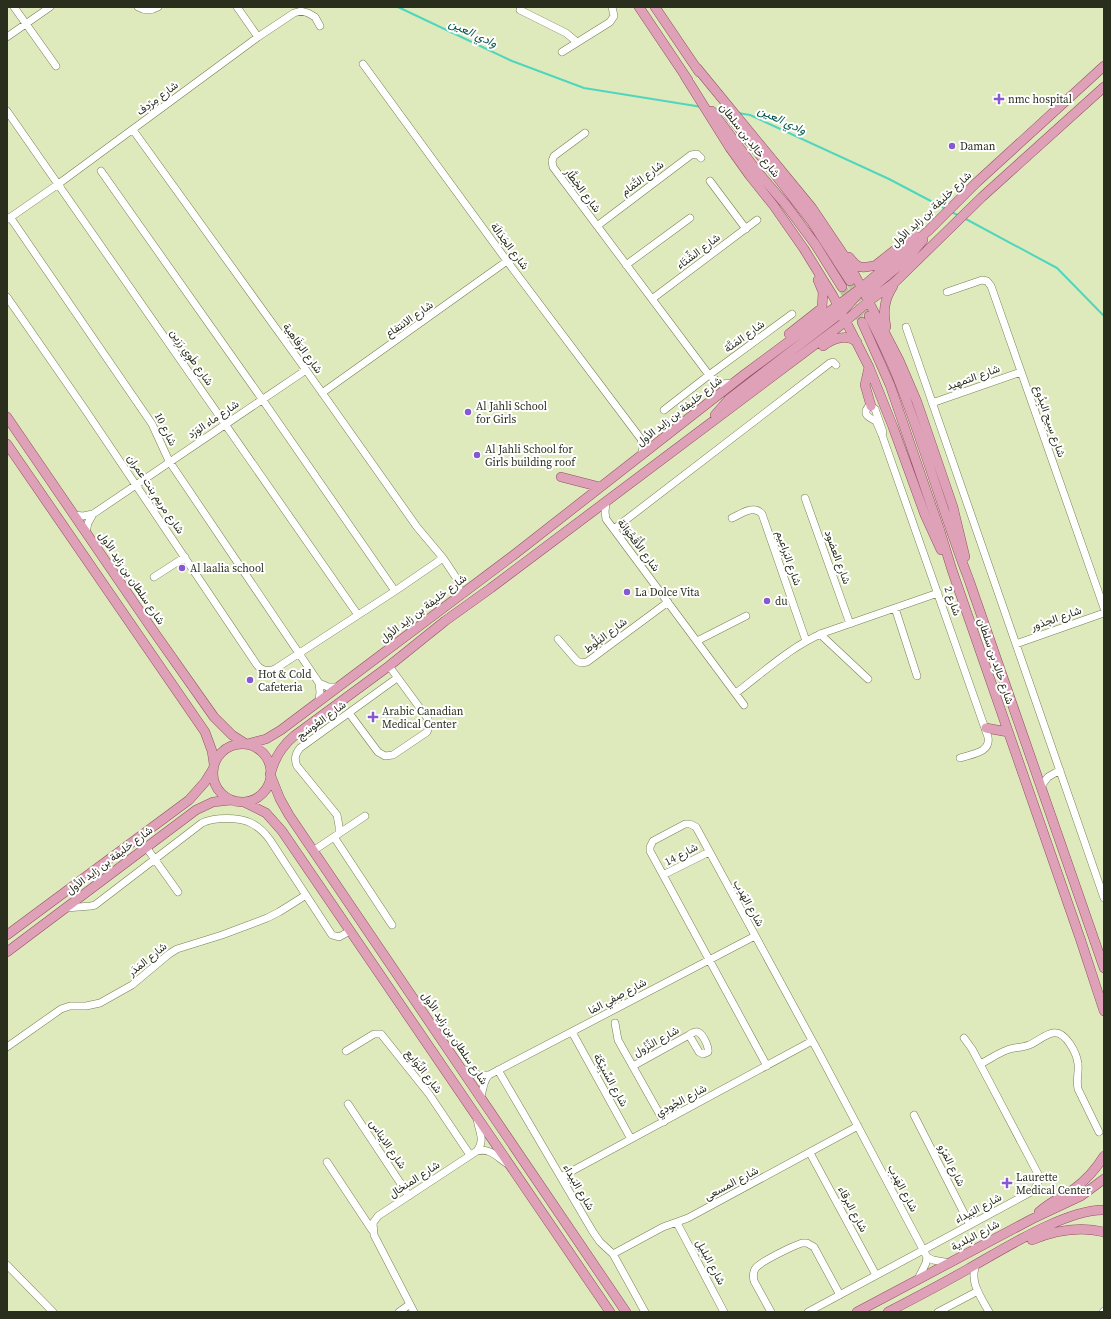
<svg xmlns="http://www.w3.org/2000/svg" width="1111" height="1319" font-family="'Source Serif 4',Vazirmatn,serif">
<style>
.lines{fill:none;stroke-linecap:round;stroke-linejoin:round}
.stream{stroke:#4fd6bd;stroke-width:2}
.major-tunnel{stroke:#bbc49c;stroke-width:9;stroke-dasharray:9 4.5;stroke-linecap:butt}
.minor-casing{stroke:#767f55;stroke-width:8}
.major-casing{stroke:#915063;stroke-width:10}
.minor{stroke:#fff;stroke-width:7}
.major{stroke:#dfa1b8;stroke-width:9}
.poi-dot{fill:#8758d1;stroke:#fff;stroke-width:1.5}
.labels{text-anchor:middle;stroke-width:4;stroke-linejoin:round;paint-order:stroke}
.street-label{font-size:11px;fill:#2a2e1d;stroke:#fff}
.poi-label{font-size:11px;fill:#2a2e1d;stroke:#fff;text-anchor:start}
.water-label{font-size:12px;font-style:italic;fill:#005448;stroke:#fff}
</style>
<rect width="100%" height="100%" fill="#dfeabc"/>
<g class="lines">
<path class="stream" d="M 398,7 L 512,61 L 584,88 L 702,107
M 714,109 L 727,111
M 738,113 L 750,115 L 889,179 L 946,209
M 951,212 L 960,216
M 964,218 L 1057,268 L 1104,316"/>
<path class="major-tunnel" d="M 850,281 L 869,316
M 842,287 L 862,322"/>
<g class="minor-casing">
<path id="minor" d="M 14,7 L 56,66
M 138,7 C 145,11 151,11 158,7
M 237,7 L 258,37
M 520,10 L 566,33 L 577,42
M 7,37 L 50,7
M 562,52 L 610,22 L 614,16 L 612,7
M 363,64 L 507,261 L 641,439 L 643,448 L 641,456
M 7,111 L 358,615
M 133,130 L 306,370 L 417,527 L 443,558 L 457,579 L 459,584 L 459,589 L 456,598
M 585,133 L 554,156 L 552,161 L 553,167 L 709,375 L 721,384 L 733,383
M 101,171 L 262,399 L 395,591
M 710,181 L 746,229
M 10,217 L 152,424 L 169,461 L 319,683 L 328,687 L 338,687
M 8,219 L 57,185 L 258,37 L 294,13 L 301,11 L 308,13 L 315,17 L 320,26
M 597,226 L 691,155 L 697,154 L 701,158
M 626,265 L 690,218
M 947,292 L 982,280 L 987,281 L 991,286 L 1104,608
M 7,297 L 84,408 L 257,665 C 262,671 268,672 275,669 L 395,591 L 443,558
M 652,299 L 757,220
M 906,327 L 1104,898
M 322,393 L 507,261
M 932,403 L 1021,372
M 664,410 L 709,375 L 792,314
M 882,435 L 883,432 L 875,409 L 871,406 L 868,407 C 862,415 870,418 876,421 L 882,435 L 988,737 C 991,753 971,754 960,758
M 805,498 L 850,624
M 606,502 L 605,512 L 606,519 L 744,705
M 74,515 L 83,516 L 93,514 L 306,370
M 732,518 C 741,514 754,504 762,514 L 806,641
M 614,529 L 830,363 L 833,362 L 836,365
M 86,532 L 88,523 L 93,514
M 154,577 L 185,557
M 895,608 L 917,676
M 820,634 L 868,679
M 558,639 L 577,661 L 581,663 L 587,662 L 668,602
M 697,641 L 746,616
M 1016,644 L 1104,613
M 736,693 C 764,672 790,647 823,633 L 938,593
M 319,701 L 320,692 L 319,683
M 349,713 L 378,752 L 385,756 L 393,755 L 427,732 L 429,727 L 428,719 L 389,666
M 1041,786 L 1048,777 L 1060,770
M 339,833 L 339,826 L 337,815 L 297,766 C 294,759 295,754 300,748 L 397,678
M 334,837 L 392,925
M 146,847 L 178,892
M 313,851 L 365,816
M 663,875 L 709,852
M 66,908 L 91,906 L 95,905 L 202,823 C 214,817 239,817 251,823 C 259,827 265,833 270,840 L 332,935 L 339,937 L 350,931
M 615,1023 L 618,1040 L 664,1122
M 572,1032 L 631,1139
M 7,1047 L 61,1009 L 70,1006 L 86,1006 L 100,1003 L 132,985 L 169,954 L 177,949 L 222,935 L 267,918 L 279,912 L 306,895
M 346,1051 L 374,1034 L 381,1034 L 429,1094 L 470,1155
M 980,1064 C 989,1060 998,1053 1007,1050 C 1014,1047 1022,1048 1029,1045 C 1037,1042 1045,1034 1053,1033 C 1066,1031 1077,1054 1078,1064 C 1079,1072 1076,1080 1078,1089 L 1099,1132
M 633,1066 L 689,1035 C 692,1033 695,1031 698,1032 C 704,1035 709,1048 708,1052 L 703,1054 L 699,1052 L 689,1035
M 767,1066 L 650,851 L 650,847 L 653,841 L 685,824 L 690,824 L 696,827 L 819,1053 L 927,1257 L 933,1260 L 950,1263
M 460,1068 L 479,1075 L 489,1075 L 755,936
M 498,1070 L 593,1232 L 600,1242 L 613,1254 L 645,1312
M 480,1098 C 484,1090 482,1082 489,1075
M 348,1104 L 409,1196
M 914,1115 L 970,1225
M 477,1151 C 490,1148 496,1156 506,1163
M 810,1153 L 876,1275
M 327,1162 L 372,1230
M 561,1177 L 812,1041
M 677,1223 L 724,1312
M 613,1254 L 663,1227 L 688,1218 L 858,1126
M 7,1265 L 53,1312
M 976,1265 C 969,1282 981,1297 989,1312
M 918,1279 L 926,1263 L 927,1257
M 399,1312 L 410,1304
M 414,1312 L 374,1235 L 373,1223 L 378,1216 L 477,1151 C 486,1140 478,1130 477,1118
M 771,1312 L 754,1281 C 753,1277 753,1273 755,1269 C 759,1262 793,1246 802,1243 L 807,1243 L 814,1247 L 840,1295
M 808,1312 L 1031,1192 C 1037,1187 1040,1182 1038,1174 L 980,1064 L 972,1049 L 964,1038
M 938,1312 L 978,1291
M 1103,1312 L 1104,1311"/>
</g>
<g class="major-casing">
<path id="major" d="M 639,7 L 688,80
M 655,7 L 699,72
M 697,68 L 812,208 L 847,260 L 899,360 L 917,402 L 953,507 L 965,557
M 685,76 L 730,148 L 750,176 L 774,206 L 804,249 L 833,296 L 869,367 L 893,427 L 925,515 L 941,550
M 712,111 L 757,171 L 786,205 L 815,244 L 842,287
M 728,114 L 812,222 L 850,281
M 849,257 C 858,269 862,269 876,265 L 905,242 L 916,236
M 866,293 L 907,259 L 923,240
M 869,316 C 879,336 889,356 897,376 C 924,443 943,513 969,580 L 1104,968
M 862,322 L 890,385 L 940,531 L 952,570 L 1080,938 L 1104,1011
M 886,327 C 883,311 884,300 893,286
M 789,334 L 822,308 L 823,292 L 818,280
M 823,346 C 832,339 846,333 857,342
M 869,367 L 865,385 L 871,406
M 715,415 L 729,399 L 841,313 L 857,295
M 7,417 L 152,629 L 214,717 L 232,735 L 246,744
M 7,444 L 205,732 L 212,751 L 214,764
M 561,477 L 600,487
M 986,728 L 1008,732
M 247,744 L 266,739 L 281,730 L 515,554 L 745,374 L 861,288 L 928,231 L 976,183 L 1104,66
M213 773a29 29 0 1 1 58 0a29 29 0 1 1-58 0Z
M 271,772 C 275,757 282,746 294,736 L 389,666 L 445,621 L 491,588 L 841,325 L 869,301 L 894,283 L 982,197 L 1104,87
M 270,774 L 280,799 L 289,815 L 626,1312
M 244,802 L 266,813 L 282,831 L 610,1312
M 7,935 L 189,800 L 205,782 L 213,769
M 7,952 L 196,810 L 213,802 L 231,800
M 1039,1212 C 1050,1202 1062,1197 1074,1189 C 1086,1180 1096,1169 1104,1156
M 1032,1240 C 1056,1230 1079,1226 1104,1232
M 857,1312 L 1032,1219 L 1081,1196 L 1104,1179
M 888,1312 C 915,1298 942,1284 968,1269 C 1002,1250 1066,1209 1104,1210"/>
</g>
<use href="#minor" class="minor"/>
<use href="#major" class="major"/>
</g>
<g class="poi-dot">
<path d="M997 93h4v4h4v4h-4v4h-4v-4h-4v-4h4z"/>
<circle cx="952" cy="146" r="4"/>
<circle cx="468" cy="412" r="4"/>
<circle cx="477" cy="455" r="4"/>
<circle cx="182" cy="568" r="4"/>
<circle cx="627" cy="592" r="4"/>
<circle cx="767" cy="601" r="4"/>
<circle cx="250" cy="680" r="4"/>
<path d="M371 711h4v4h4v4h-4v4h-4v-4h-4v-4h4z"/>
<path d="M1005 1177h4v4h4v4h-4v4h-4v-4h-4v-4h4z"/>
</g>
<g class="labels">
<g class="street-label">
<text transform="translate(157 98) rotate(-37)" y="4">شارع مِرْدِف</text>
<text transform="translate(750 140) rotate(52)" y="4">شارع خالِد بن سلطان</text>
<text transform="translate(642 178) rotate(-37)" y="4">شارع التَّمَام</text>
<text transform="translate(583 190) rotate(53)" y="4">شارع الخِطَّار</text>
<text transform="translate(931 209) rotate(-43)" y="4">شارع خليفة بن زايد الأول</text>
<text transform="translate(510 246) rotate(53)" y="4">شارع الجَدَالَة</text>
<text transform="translate(698 251) rotate(-37)" y="4">شارع الشِّتَاء</text>
<text transform="translate(409 319) rotate(-35)" y="4">شارع الانتفاع</text>
<text transform="translate(744 336) rotate(-36)" y="4">شارع المَتَّة</text>
<text transform="translate(303 348) rotate(54)" y="4">شارع الرَفَاهِية</text>
<text transform="translate(192 357) rotate(55)" y="4">شارع طَوِي رَزِين</text>
<text transform="translate(973 377) rotate(-20)" y="4">شارع التمهيد</text>
<text transform="translate(679 411) rotate(-38)" y="4">شارع خليفة بن زايد الأول</text>
<text transform="translate(213 419) rotate(-34)" y="4">شارع ماء الوَرْد</text>
<text transform="translate(1050 421) rotate(71)" y="4">شارع سِيح البِدُوع</text>
<text transform="translate(166 429) rotate(63)" y="4">شارع 10</text>
<text transform="translate(156 494) rotate(56)" y="4">شارع مريم بنت عمران</text>
<text transform="translate(639 545) rotate(53)" y="4">شارع الأُقْحُوَانَة</text>
<text transform="translate(838 557) rotate(70)" y="4">شارع العضود</text>
<text transform="translate(789 558) rotate(71)" y="4">شارع البَراعِيم</text>
<text transform="translate(132 578) rotate(56)" y="4">شارع سلطان بن زايد الأول</text>
<text transform="translate(953 601) rotate(71)" y="4">شارع 2</text>
<text transform="translate(423 608) rotate(-37)" y="4">شارع خليفة بن زايد الأول</text>
<text transform="translate(1056 618) rotate(-19)" y="4">شارع الجذور</text>
<text transform="translate(605 635) rotate(-37)" y="4">شارع البَلُّوط</text>
<text transform="translate(996 661) rotate(71)" y="4">شارع خالِد بن سلطان</text>
<text transform="translate(321 720) rotate(-36)" y="4">شارع العُوسَج</text>
<text transform="translate(681 854) rotate(-28)" y="4">شارع 14</text>
<text transform="translate(109 860) rotate(-37)" y="4">شارع خليفة بن زايد الأول</text>
<text transform="translate(749 903) rotate(61)" y="4">شارع الهَدِب</text>
<text transform="translate(147 959) rotate(-39)" y="4">شارع المَدَر</text>
<text transform="translate(617 996) rotate(-28)" y="4">شارع صِفِي المَا</text>
<text transform="translate(455 1038) rotate(56)" y="4">شارع سلطان بن زايد الأول</text>
<text transform="translate(656 1041) rotate(-29)" y="4">شارع النِّزُول</text>
<text transform="translate(424 1071) rotate(52)" y="4">شارع النِّوَايِع</text>
<text transform="translate(611 1080) rotate(61)" y="4">شارع السِّبِيْكَة</text>
<text transform="translate(681 1100) rotate(-28)" y="4">شارع الجُودِي</text>
<text transform="translate(388 1144) rotate(56)" y="4">شارع الايناس</text>
<text transform="translate(952 1165) rotate(63)" y="4">شارع المَرْو</text>
<text transform="translate(414 1179) rotate(-33)" y="4">شارع المنخال</text>
<text transform="translate(731 1183) rotate(-28)" y="4">شارع المسعى</text>
<text transform="translate(579 1187) rotate(60)" y="4">شارع البَيداء</text>
<text transform="translate(903 1188) rotate(62)" y="4">شارع الهَدِب</text>
<text transform="translate(978 1208) rotate(-28)" y="4">شارع البَيداء</text>
<text transform="translate(853 1209) rotate(62)" y="4">شارع البرقاء</text>
<text transform="translate(975 1235) rotate(-28)" y="4">شارع البلدية</text>
<text transform="translate(711 1262) rotate(62)" y="4">شارع البليل</text>
</g>
<g class="poi-label">
<text x="1008" y="103">nmc hospital</text>
<text x="960" y="150">Daman</text>
<text x="476" y="410">Al Jahli School<tspan x="476" dy="13">for Girls</tspan></text>
<text x="485" y="453">Al Jahli School for<tspan x="485" dy="13">Girls building roof</tspan></text>
<text x="190" y="572">Al laalia school</text>
<text x="635" y="596">La Dolce Vita</text>
<text x="775" y="605">du</text>
<text x="258" y="678">Hot &amp; Cold<tspan x="258" dy="13">Cafeteria</tspan></text>
<text x="382" y="715">Arabic Canadian<tspan x="382" dy="13">Medical Center</tspan></text>
<text x="1016" y="1181">Laurette<tspan x="1016" dy="13">Medical Center</tspan></text>
</g>
<g class="water-label">
<text transform="translate(473 33) rotate(25)" y="4">وادي العين</text>
<text transform="translate(782 120) rotate(25)" y="4">وادي العين</text>
</g>
</g>
<rect width="1111" height="1319" fill="none" stroke="#2a2e1d" stroke-width="16"/>
</svg>
